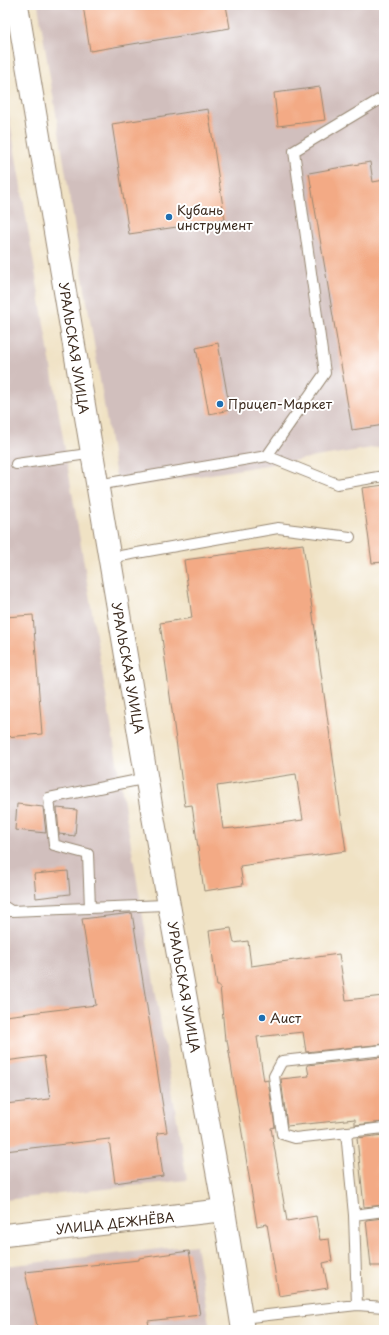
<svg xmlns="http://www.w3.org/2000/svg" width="389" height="1335" font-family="'Playpen Sans',sans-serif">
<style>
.industrial{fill:#d1bfbd}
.building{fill:#f3aa85;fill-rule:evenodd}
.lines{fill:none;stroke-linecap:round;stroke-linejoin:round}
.service-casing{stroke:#968671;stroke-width:12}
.tertiary-casing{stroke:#968671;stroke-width:24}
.secondary-casing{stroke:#968671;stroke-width:24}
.service{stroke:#fff;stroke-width:10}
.tertiary{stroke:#fff;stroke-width:22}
.secondary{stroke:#fff;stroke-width:22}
.poi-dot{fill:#1f6fb2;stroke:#fff;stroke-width:1.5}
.labels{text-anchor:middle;stroke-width:4;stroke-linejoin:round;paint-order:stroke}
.poi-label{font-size:13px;fill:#3b2a1e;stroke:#fff;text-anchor:start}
.street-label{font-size:13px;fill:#3b2a1e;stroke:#fff}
</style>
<rect width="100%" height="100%" fill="#fff"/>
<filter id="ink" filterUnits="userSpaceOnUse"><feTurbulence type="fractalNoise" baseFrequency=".025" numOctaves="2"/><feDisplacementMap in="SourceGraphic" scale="8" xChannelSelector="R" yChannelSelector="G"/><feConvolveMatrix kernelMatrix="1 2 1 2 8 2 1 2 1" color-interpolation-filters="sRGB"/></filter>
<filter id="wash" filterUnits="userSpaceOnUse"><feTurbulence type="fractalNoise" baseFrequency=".012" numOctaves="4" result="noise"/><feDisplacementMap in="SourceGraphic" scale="16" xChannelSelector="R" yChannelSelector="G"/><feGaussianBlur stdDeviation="0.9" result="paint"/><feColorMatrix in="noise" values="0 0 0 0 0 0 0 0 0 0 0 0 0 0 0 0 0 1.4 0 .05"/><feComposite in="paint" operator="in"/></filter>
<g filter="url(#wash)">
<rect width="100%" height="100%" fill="#f0e2c4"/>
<path class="industrial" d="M 38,5 L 384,5 L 384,446 L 118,489 Z
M 5,91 L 187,1180 L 5,1200 Z
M 196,1245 L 210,1330 L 5,1330 L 5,1266 Z"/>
<g id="blocks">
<path class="building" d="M 83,5 L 226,5 L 230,28 L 90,51 Z
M 320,87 L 325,120 L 278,126 L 274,93 Z
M 208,109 L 225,220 L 129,234 L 112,124 Z
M 370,162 L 373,182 L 384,180 L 384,425 L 352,430 L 309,173 Z
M 218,343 L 230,410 L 209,414 L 196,348 Z
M 384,485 L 384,562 L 372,563 L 362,488 Z
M 303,544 L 346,851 L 240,866 L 243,885 L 204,891 L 192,805 L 185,806 L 160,623 L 192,618 L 184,560 ZM 296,774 L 303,820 L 235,829 L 234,828 L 223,829 L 217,786 Z
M 33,615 L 42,734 L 5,737 L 5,617 Z
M 17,804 L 43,807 L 46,833 L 15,830 Z
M 57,808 L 77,810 L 75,836 L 59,834 Z
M 68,871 L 70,894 L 36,898 L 34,874 Z
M 132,913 L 167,1132 L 157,1133 L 163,1176 L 115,1183 L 109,1139 L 5,1151 L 5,1104 L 50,1099 L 44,1056 L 5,1061 L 5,1016 L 96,1005 L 82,919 Z
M 231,928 L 234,943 L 248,941 L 251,966 L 339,954 L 346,1000 L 384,996 L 384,1044 L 306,1052 L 303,1032 L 257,1037 L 264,1081 L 268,1080 L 275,1127 L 271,1128 L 287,1221 L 316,1216 L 320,1240 L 329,1239 L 332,1261 L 323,1263 L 328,1288 L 279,1296 L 267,1224 L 257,1226 L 227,1040 L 225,1040 L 220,986 L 217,986 L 209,931 Z
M 384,1057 L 384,1122 L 355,1125 L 355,1119 L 287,1126 L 281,1079 L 309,1076 L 307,1065 Z
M 384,1135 L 384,1205 L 364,1207 L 357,1138 Z
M 384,1218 L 384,1266 L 371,1266 L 366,1220 Z
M 189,1251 L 200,1315 L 148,1321 L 150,1330 L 38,1330 L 25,1272 L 139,1260 L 139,1258 Z"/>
</g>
</g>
<g filter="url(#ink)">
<use href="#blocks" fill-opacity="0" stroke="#968671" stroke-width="1"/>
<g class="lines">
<g class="service-casing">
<path id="service" d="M 267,456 L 325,373 L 294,151 L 384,97
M 16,464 L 88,454
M 97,485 L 267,456 L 337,484 L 384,476
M 109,558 L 278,528 L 350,537
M 5,907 L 11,911 L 165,905
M 90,908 L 88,854 L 54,845 L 49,798 L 143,779
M 384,1050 L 282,1061 L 274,1076 L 282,1134 L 295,1138 L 384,1128
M 346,1132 L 354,1215 L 357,1305
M 354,1215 L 384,1211
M 241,1318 L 357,1305 L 384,1307"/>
</g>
<g class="tertiary-casing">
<path id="tertiary" d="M 5,1235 L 224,1210"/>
</g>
<g class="secondary-casing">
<path id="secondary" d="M 17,5 L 152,811 L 223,1204 L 243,1330"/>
</g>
<use href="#service" class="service"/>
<use href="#tertiary" class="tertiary"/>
<use href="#secondary" class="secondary"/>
</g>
</g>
<g class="poi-dot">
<circle cx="169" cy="217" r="4"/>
<circle cx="220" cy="404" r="4"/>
<circle cx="262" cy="1018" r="4"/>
</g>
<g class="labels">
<g class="poi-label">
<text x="177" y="215">Кубань<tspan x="177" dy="15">инструмент</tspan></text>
<text x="228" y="409">Прицеп-Маркет</text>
<text x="270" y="1023">Аист</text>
</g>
<g class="street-label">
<text transform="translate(74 348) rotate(81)" y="5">УРАЛЬСКАЯ УЛИЦА</text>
<text transform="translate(128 668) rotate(80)" y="5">УРАЛЬСКАЯ УЛИЦА</text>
<text transform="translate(184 987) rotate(80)" y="5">УРАЛЬСКАЯ УЛИЦА</text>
<text transform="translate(115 1223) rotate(-6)" y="5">УЛИЦА ДЕЖНЁВА</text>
</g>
</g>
<rect width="389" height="1335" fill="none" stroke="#fff" stroke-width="20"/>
</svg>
